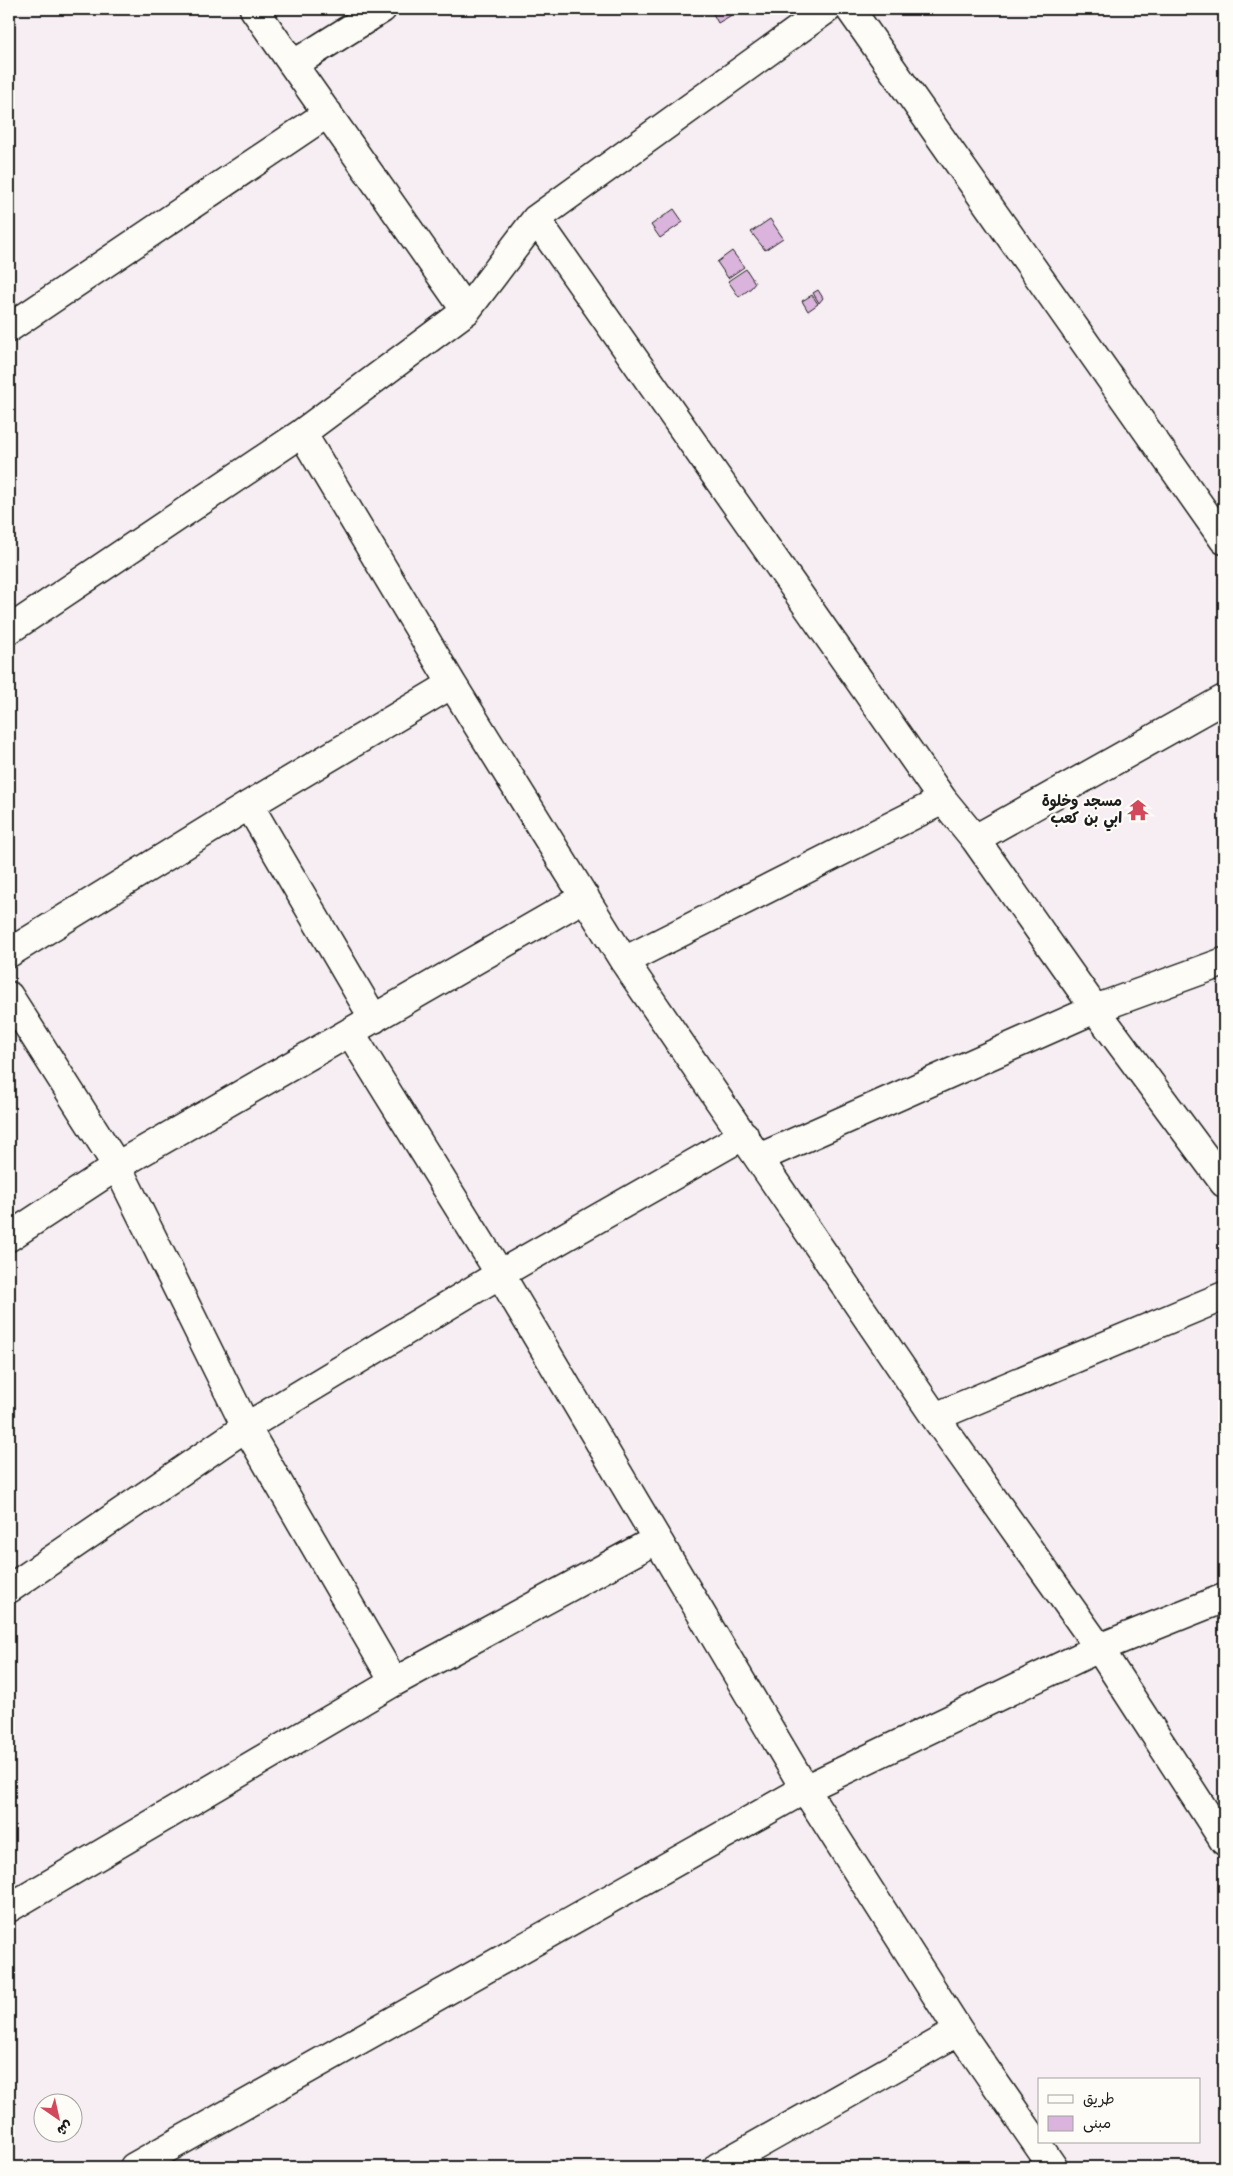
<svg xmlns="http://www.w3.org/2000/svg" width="1233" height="2176" font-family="'Shantell Sans','Playpen Sans Arabic',sans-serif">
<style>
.building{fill:#dab4dc;stroke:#1c1c1c}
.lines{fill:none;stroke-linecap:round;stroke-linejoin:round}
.street-casing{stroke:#1c1c1c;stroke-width:31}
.street{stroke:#fdfcf7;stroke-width:28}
.labels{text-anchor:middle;stroke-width:4.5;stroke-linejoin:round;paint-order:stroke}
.poi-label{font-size:15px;font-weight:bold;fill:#1c1c1c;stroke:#fdfcf7;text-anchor:end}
</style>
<rect width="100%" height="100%" fill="#f6eef2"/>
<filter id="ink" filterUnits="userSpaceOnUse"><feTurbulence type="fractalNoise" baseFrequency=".02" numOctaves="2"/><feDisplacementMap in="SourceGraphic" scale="10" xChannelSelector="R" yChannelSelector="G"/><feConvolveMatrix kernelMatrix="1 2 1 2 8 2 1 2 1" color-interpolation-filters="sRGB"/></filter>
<g filter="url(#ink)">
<path class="building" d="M 732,9 L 735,13 L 718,23 L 711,10 Z
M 674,209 L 683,222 L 660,238 L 651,225 Z
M 770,219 L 783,238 L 765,250 L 751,232 Z
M 732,251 L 744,267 L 728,278 L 717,262 Z
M 746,269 L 755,283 L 751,288 L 739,297 L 728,281 Z
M 818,290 L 823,298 L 819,303 L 813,293 Z
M 812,295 L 818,304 L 808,311 L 802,301 Z"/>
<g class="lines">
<g class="street-casing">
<path id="street" d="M 254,9 L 466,311
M 850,9 L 1224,540
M 294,64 L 382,9
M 536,219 L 943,800 L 975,839 L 1095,1009 L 1224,1183
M 9,328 L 328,113
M 302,433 L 452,684 L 624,961 L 935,1417 L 1099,1648 L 1224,1841
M 9,630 L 302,433 L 466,311 L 536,219 L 827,9
M 249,805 L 374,1019
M 975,839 L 1224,699
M 9,953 L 249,805 L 452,684
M 624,961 L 943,800
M 9,996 L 117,1166 L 246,1427 L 394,1682
M 350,1032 L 500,1274 L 805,1789 L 959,2031 L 1053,2167
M 759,1158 L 1095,1009 L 1224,962
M 9,1237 L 117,1166 L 585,897
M 935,1417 L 1224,1296
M 9,1589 L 246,1427 L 500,1274 L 744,1135
M 9,1908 L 394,1682 L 656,1540
M 134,2167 L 805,1789 L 1099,1648 L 1224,1598
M 718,2167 L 959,2031"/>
</g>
<use href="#street" class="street"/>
</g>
</g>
<defs>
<g id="temple-bare" transform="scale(1.725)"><path d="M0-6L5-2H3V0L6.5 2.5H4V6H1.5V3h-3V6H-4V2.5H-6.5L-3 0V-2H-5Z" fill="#d1495b" stroke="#fdfcf7" stroke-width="2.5" paint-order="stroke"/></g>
</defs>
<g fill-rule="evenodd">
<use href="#temple-bare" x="1138" y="810"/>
</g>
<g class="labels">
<g class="poi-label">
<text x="1122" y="806">مسجد وخلوة<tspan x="1122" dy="17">ابي بن كعب</tspan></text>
</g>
</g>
<rect width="1233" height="2176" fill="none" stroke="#fdfcf7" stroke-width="30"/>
<rect x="15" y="15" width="1203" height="2146" fill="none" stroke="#1c1c1c" stroke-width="2" filter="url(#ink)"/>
<rect x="1038" y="2078" width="162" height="65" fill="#fdfcf7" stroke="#a3a29f"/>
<rect x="1048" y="2095" width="25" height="8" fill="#fdfcf7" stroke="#a3a29f"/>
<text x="1083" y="2104" font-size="15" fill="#1c1c1c">طريق</text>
<rect x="1048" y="2116" width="25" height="15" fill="#dab4dc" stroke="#a3a29f"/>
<text x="1083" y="2128" font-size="15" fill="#1c1c1c">مبنى</text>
<g transform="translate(58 2118) rotate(146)"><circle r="24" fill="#fdfcf7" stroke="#a3a29f"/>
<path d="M0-4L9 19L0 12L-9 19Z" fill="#d1495b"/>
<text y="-8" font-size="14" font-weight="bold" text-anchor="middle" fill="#1c1c1c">ش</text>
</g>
</svg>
